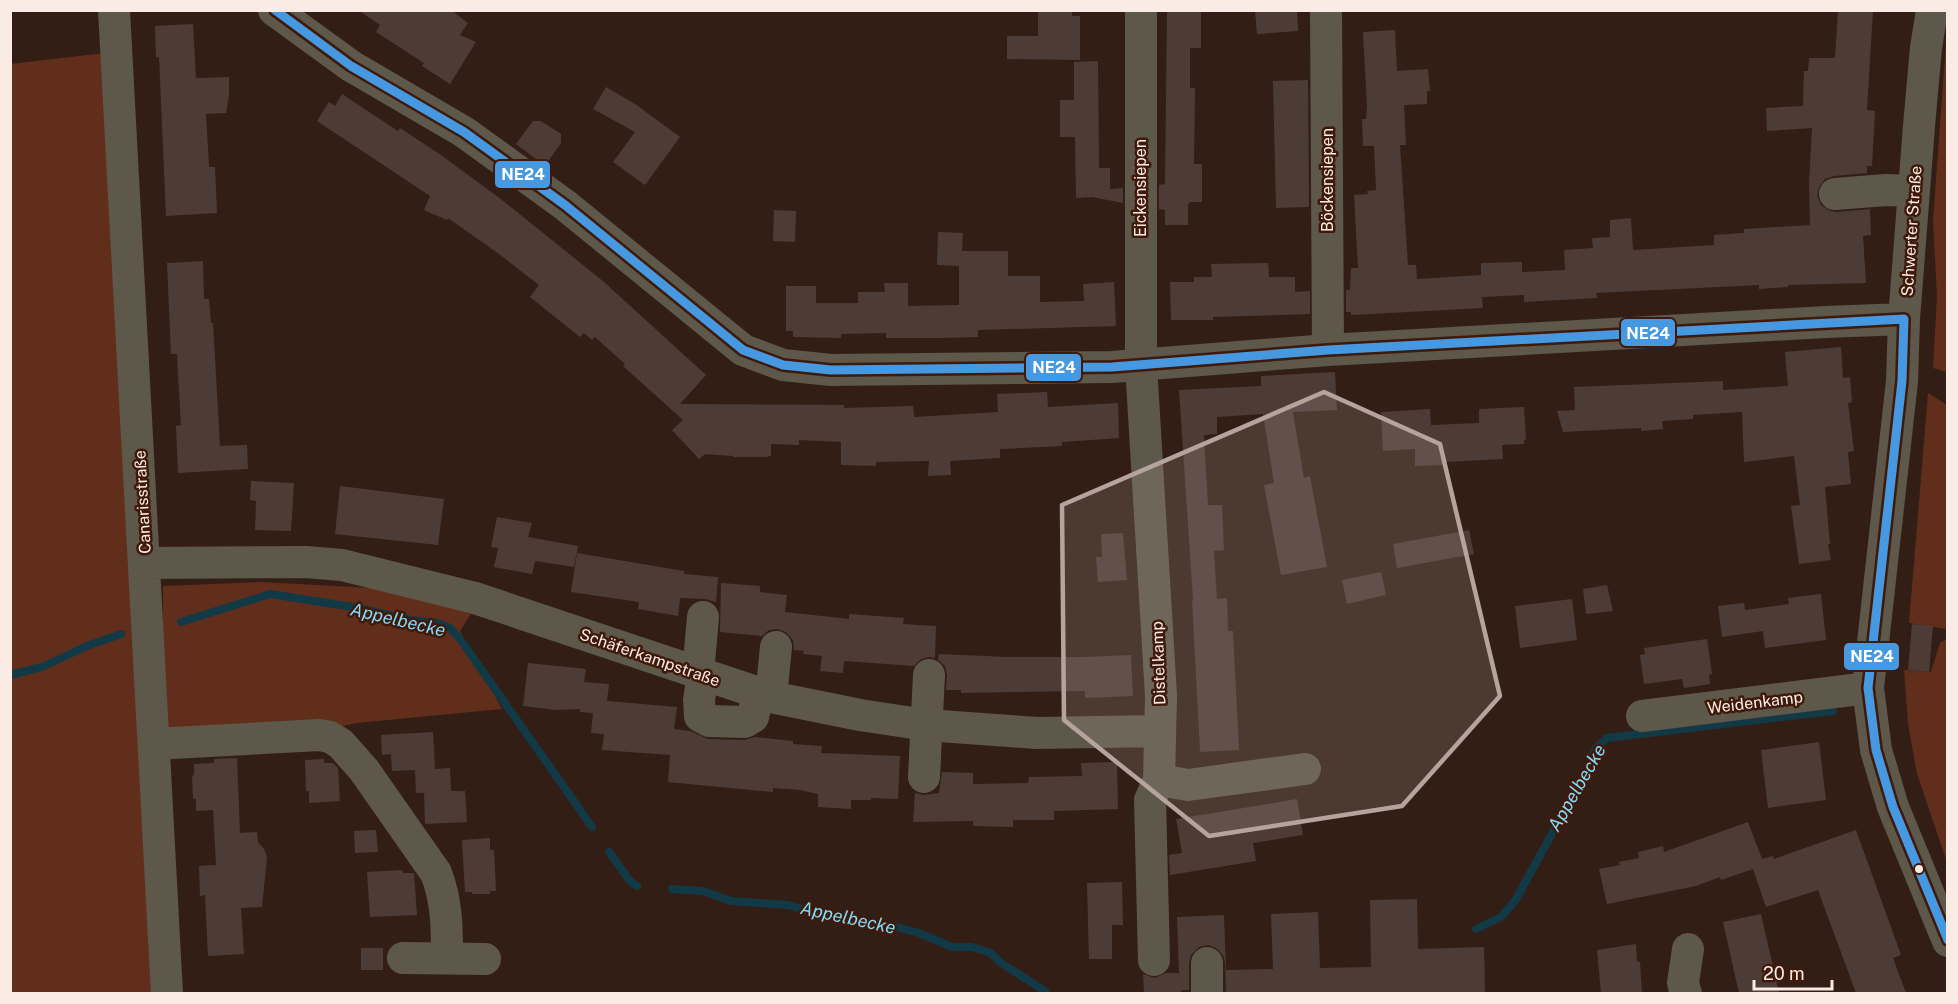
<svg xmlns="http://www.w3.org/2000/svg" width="1958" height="1004" font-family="'Public Sans',sans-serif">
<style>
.green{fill:#602e1b}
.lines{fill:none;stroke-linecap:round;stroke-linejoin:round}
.stream{stroke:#123a46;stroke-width:8}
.building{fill:#4d3c36}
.minor{stroke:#5d5849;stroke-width:32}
.bus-1-casing{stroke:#3f190a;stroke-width:14}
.bus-1{stroke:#4699e1;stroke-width:9}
.marked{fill:#b5a39d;fill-opacity:0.2;stroke:#b5a39d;stroke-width:4.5;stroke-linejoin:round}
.bus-dot{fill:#fbebe5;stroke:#3f190a;stroke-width:2}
.labels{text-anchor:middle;stroke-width:5;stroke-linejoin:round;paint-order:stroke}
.street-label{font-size:16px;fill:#fbebe5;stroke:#3f190a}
.water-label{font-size:18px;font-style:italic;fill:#82dbf9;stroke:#3f190a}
.line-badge{stroke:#3f190a;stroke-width:2}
.badge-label{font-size:16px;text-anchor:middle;font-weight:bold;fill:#fff}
</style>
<rect width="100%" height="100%" fill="#331e16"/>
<path class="green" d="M 1947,29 L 1947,372 L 1933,368 L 1937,296 L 1933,221 Z
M 105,53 L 161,993 L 11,993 L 10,64 Z
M 1928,393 L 1947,405 L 1947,629 L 1909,623 Z
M 262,582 L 372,588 L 478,603 L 460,631 L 502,709 L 357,723 L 320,731 L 163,741 L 163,586 Z
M 1946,639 L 1948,639 L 1947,862 L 1917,774 L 1908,724 L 1904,670 L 1931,672 L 1940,643 Z"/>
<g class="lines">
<path class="stream" d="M 181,622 L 270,594 L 353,607 L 411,620 L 437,623 L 450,628 L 460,639 L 592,827
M 10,675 L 42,667 L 87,646 L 121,634
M 609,852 L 630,881 L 637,886
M 672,889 L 703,891 L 731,901 L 788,905 L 835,918 L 890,925 L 919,933 L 952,947 L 972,947 L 991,953 L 1001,963 L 1045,991 L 1046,994
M 1476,929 L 1501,917 L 1515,901 L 1588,768 L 1595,749 L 1607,738 L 1833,711"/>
</g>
<path class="building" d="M 358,10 L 451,10 L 468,23 L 460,35 L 476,42 L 450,84 L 422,66 L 424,63 L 376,32 L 380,25 Z
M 1038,10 L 1072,10 L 1072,16 L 1080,16 L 1080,60 L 1007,59 L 1007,36 L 1038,36 Z
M 1255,10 L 1297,10 L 1298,31 L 1257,34 Z
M 1838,10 L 1873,10 L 1867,110 L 1875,111 L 1872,166 L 1867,166 L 1867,173 L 1834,176 L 1825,179 L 1819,187 L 1817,196 L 1821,205 L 1828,210 L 1836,212 L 1870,209 L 1871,235 L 1863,236 L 1866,283 L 1788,285 L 1788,287 L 1759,289 L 1759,285 L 1596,293 L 1597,298 L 1524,302 L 1524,295 L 1482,297 L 1483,308 L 1351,315 L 1351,312 L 1346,312 L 1346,290 L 1350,290 L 1351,268 L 1358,268 L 1354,195 L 1368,194 L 1367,191 L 1376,190 L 1374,146 L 1363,146 L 1362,119 L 1366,119 L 1367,106 L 1363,32 L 1395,30 L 1397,71 L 1428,69 L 1430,91 L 1427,91 L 1427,104 L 1404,105 L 1406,145 L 1400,145 L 1408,265 L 1416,265 L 1417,279 L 1481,275 L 1481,263 L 1522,262 L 1522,272 L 1565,270 L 1564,250 L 1593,248 L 1592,238 L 1610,237 L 1610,220 L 1631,218 L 1633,250 L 1714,245 L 1714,235 L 1744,233 L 1744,229 L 1810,225 L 1809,183 L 1812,128 L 1767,131 L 1766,108 L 1803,106 L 1804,71 L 1808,71 L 1809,58 L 1835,58 Z
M 1167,12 L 1201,12 L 1201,48 L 1190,48 L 1190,88 L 1195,88 L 1194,164 L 1202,164 L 1202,202 L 1190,202 L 1188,204 L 1188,225 L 1165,225 L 1165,210 L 1159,209 L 1159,185 L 1165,184 Z
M 193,24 L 196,78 L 229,77 L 229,96 L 226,113 L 206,114 L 209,167 L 215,167 L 217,213 L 166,216 L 159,57 L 156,57 L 155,26 Z
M 1098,61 L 1099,168 L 1110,168 L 1110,189 L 1123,188 L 1123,203 L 1092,197 L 1076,198 L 1075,137 L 1060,137 L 1060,100 L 1074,100 L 1074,62 Z
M 1308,80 L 1309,207 L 1276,208 L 1273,81 Z
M 606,87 L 635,104 L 680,137 L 645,185 L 613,162 L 635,132 L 593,109 Z
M 342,94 L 398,131 L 400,128 L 441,155 L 502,200 L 604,282 L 706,375 L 680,404 L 844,405 L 844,408 L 913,406 L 914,417 L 998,412 L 997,394 L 1047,392 L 1048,407 L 1118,403 L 1119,438 L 1062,442 L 1062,446 L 1000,449 L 1000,458 L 950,461 L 951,475 L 928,476 L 929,461 L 876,462 L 876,466 L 841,465 L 841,442 L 799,440 L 799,445 L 771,444 L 771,456 L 768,456 L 768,457 L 733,457 L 733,456 L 705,454 L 699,459 L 672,430 L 683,420 L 623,366 L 625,364 L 595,337 L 592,340 L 584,333 L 580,337 L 530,297 L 539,285 L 499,254 L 448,218 L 447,220 L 424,210 L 430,196 L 317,121 L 329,102 L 335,106 Z
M 533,121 L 541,121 L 561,134 L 561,143 L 545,166 L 516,144 Z
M 774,210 L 796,211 L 795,242 L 773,241 Z
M 938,232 L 963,233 L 962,251 L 1008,251 L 1008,276 L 1040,276 L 1040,302 L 1084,301 L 1083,284 L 1114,282 L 1116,326 L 978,330 L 978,337 L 940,338 L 886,338 L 886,333 L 841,334 L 841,338 L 793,337 L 793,331 L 786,331 L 786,286 L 816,286 L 816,303 L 858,303 L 858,292 L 885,292 L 884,283 L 908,283 L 908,306 L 959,305 L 959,266 L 937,265 Z
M 203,261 L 204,299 L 209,299 L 211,323 L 213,323 L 220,446 L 247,445 L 248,469 L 178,473 L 176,426 L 181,425 L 178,375 L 177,354 L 171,354 L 167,263 Z
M 1268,263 L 1269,277 L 1295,277 L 1295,292 L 1310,291 L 1310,314 L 1213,317 L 1213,320 L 1171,320 L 1170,282 L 1194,282 L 1194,277 L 1212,277 L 1211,264 Z
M 1841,347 L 1843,378 L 1850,377 L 1852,402 L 1848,403 L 1854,451 L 1848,452 L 1851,484 L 1825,487 L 1830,544 L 1828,544 L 1831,560 L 1799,564 L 1791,506 L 1800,505 L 1794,456 L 1744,462 L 1742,412 L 1693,415 L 1693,419 L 1662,421 L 1663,429 L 1641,431 L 1641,428 L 1563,432 L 1557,411 L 1575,410 L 1574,387 L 1723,381 L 1723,390 L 1788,386 L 1785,352 Z
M 1335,372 L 1337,410 L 1293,412 L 1304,478 L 1310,476 L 1327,567 L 1281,575 L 1264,485 L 1274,483 L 1263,414 L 1217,417 L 1217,434 L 1204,435 L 1208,505 L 1222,505 L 1224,550 L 1214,551 L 1217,599 L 1227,598 L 1228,631 L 1233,631 L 1239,750 L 1200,752 L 1192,600 L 1193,600 L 1179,390 L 1261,386 L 1261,376 Z
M 1524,407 L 1526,440 L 1524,440 L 1524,444 L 1502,445 L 1503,459 L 1446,462 L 1446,465 L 1415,466 L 1415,449 L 1383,451 L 1381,412 L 1430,409 L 1431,425 L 1479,423 L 1479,409 Z
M 251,481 L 294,483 L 291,531 L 255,530 L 256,501 L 250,500 Z
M 340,486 L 444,499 L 438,545 L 335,534 Z
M 497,517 L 532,523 L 528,537 L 578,546 L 574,567 L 535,561 L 532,574 L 494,567 L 498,548 L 491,547 Z
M 1469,530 L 1474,554 L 1397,568 L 1393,544 Z
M 1123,533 L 1127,580 L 1098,582 L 1096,557 L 1102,557 L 1101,534 Z
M 577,553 L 684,571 L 684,574 L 718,577 L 716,602 L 705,599 L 680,598 L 678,616 L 638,609 L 639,602 L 571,592 Z
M 1381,572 L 1386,595 L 1347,604 L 1342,580 Z
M 721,583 L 760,586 L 760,592 L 787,595 L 785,612 L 849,619 L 849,614 L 904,618 L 903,624 L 936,626 L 935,658 L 929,657 L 921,659 L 914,666 L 844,661 L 843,673 L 820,671 L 822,656 L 803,654 L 804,651 L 794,650 L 793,640 L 786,632 L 777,629 L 769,630 L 762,636 L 720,632 Z
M 1607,585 L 1613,611 L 1586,614 L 1583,589 Z
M 1821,594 L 1826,640 L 1765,648 L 1763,631 L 1722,637 L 1718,606 L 1744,603 L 1745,610 L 1789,604 L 1788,598 Z
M 1572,599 L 1577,640 L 1520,648 L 1515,606 Z
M 1912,624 L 1933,626 L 1929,672 L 1908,670 Z
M 1707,639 L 1712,674 L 1709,675 L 1710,684 L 1684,688 L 1682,679 L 1644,684 L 1640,655 L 1645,654 L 1644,648 Z
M 939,654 L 1008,657 L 1083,657 L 1131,655 L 1133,696 L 1085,698 L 1085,691 L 961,693 L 961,690 L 946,690 L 947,675 L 945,666 L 938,660 Z
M 528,663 L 586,669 L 584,682 L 609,684 L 607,701 L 677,707 L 674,729 L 690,731 L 708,739 L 744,740 L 755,737 L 793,741 L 793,744 L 822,746 L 821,753 L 900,756 L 898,799 L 871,798 L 871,800 L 851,800 L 851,809 L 818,807 L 818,794 L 800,790 L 773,788 L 773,792 L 668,782 L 670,755 L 602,750 L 604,734 L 591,733 L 593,713 L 580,712 L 580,709 L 555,710 L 523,706 Z
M 433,732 L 435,769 L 450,768 L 451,791 L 465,791 L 467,822 L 425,824 L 424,793 L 416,793 L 415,770 L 392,771 L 391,754 L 382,755 L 381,735 Z
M 1819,742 L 1826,800 L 1768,808 L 1761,750 Z
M 237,758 L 240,833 L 257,832 L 258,842 L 264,849 L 267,857 L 262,907 L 241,908 L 244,954 L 208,956 L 205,895 L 200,896 L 199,866 L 216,865 L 213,810 L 196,811 L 196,799 L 193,799 L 192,776 L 194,775 L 194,764 L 214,763 L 214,759 Z
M 324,759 L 324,763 L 333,763 L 338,768 L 340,801 L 309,803 L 309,791 L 306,791 L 305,760 Z
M 1117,762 L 1118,809 L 1054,811 L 1054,820 L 1013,820 L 1013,827 L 973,826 L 973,821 L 913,822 L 915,793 L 924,795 L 939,793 L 942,772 L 973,773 L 973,784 L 1028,783 L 1029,777 L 1082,776 L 1081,763 Z
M 1297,799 L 1303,835 L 1253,843 L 1256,861 L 1170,875 L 1169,855 L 1182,853 L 1176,819 Z
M 1748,822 L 1762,859 L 1773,856 L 1774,859 L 1856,830 L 1901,955 L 1893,958 L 1906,993 L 1856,993 L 1818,890 L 1766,907 L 1753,869 L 1721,880 L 1720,877 L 1696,886 L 1607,904 L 1599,869 L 1620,865 L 1619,862 L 1639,858 L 1638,852 L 1663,846 L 1664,852 Z
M 376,830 L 378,852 L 355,853 L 354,831 Z
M 490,838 L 490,850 L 494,850 L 496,891 L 490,891 L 490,894 L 472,894 L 472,892 L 465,892 L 462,840 Z
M 402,870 L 403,873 L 414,873 L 417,915 L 370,917 L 367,872 Z
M 1122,882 L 1123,925 L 1112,925 L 1112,959 L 1089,959 L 1087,883 Z
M 1417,899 L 1418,949 L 1484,947 L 1485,993 L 1226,993 L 1225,963 L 1223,955 L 1216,948 L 1208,945 L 1199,947 L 1191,955 L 1189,963 L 1189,990 L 1181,990 L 1181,993 L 1144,993 L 1143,974 L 1155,978 L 1166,973 L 1179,973 L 1177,917 L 1224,915 L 1226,970 L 1273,969 L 1271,914 L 1318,912 L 1320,968 L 1371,967 L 1370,900 Z
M 1761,914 L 1779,993 L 1739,993 L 1723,922 Z
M 1636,944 L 1637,962 L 1640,962 L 1642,993 L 1601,993 L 1597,950 Z
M 361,948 L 383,948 L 383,970 L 361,970 Z"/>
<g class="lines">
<path class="minor" d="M 114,10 L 167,994
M 274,10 L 351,66 L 464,132 L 565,205 L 743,350 L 783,365 L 831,370 L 1112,367 L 1328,350 L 1826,322 L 1904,319
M 1141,10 L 1141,365 L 1161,696 L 1159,780 L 1150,800 L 1154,960
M 1326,10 L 1328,350
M 1932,10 L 1926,48 L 1919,126 L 1904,319 L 1902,381 L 1868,688 L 1876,750 L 1893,807 L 1948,941
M 1835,194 L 1886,190 L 1914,191
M 145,563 L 306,562 L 342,565 L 475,598 L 771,697 L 860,715 L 926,725 L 1037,733 L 1159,731
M 698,673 L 703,617
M 703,675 L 699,700 L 700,716 L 709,721 L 745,722 L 753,717 L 758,693
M 771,697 L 776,647
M 1642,716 L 1868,688
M 154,744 L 319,735 L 330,737 L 341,744 L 364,770 L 436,873 C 447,901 447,928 447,958
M 924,777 L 929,675
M 1159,780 L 1188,785 L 1305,769
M 403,958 L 485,959
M 1207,963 L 1207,994
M 1686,994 L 1683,983 L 1688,949"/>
<g class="bus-1-casing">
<path id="bus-1" d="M 275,10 L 351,66 L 464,132 L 565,205 L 743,350 L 783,365 L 831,370 L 1112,367 L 1328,350 L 1904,319 L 1902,381 L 1868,688 L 1876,750 L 1893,807 L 1948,940"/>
</g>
<use href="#bus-1" class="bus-1"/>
</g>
<path class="marked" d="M 1324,392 L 1440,444 L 1500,696 L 1402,806 L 1209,836 L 1064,720 L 1062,505 Z"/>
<circle class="bus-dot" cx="1919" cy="869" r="5"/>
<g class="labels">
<g class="street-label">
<text transform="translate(1327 180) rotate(-90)" y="6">Böckensiepen</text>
<text transform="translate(1140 188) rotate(-90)" y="6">Eickensiepen</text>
<text transform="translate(1911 231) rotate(-86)" y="6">Schwerter Straße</text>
<text transform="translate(142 502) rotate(-93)" y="6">Canarisstraße</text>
<text transform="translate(650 657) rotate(19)" y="6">Schäferkampstraße</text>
<text transform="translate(1158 663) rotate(-92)" y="6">Distelkamp</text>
<text transform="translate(1755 702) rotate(-7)" y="6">Weidenkamp</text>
</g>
<g class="water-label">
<text transform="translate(398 620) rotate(13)" y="6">Appelbecke</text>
<text transform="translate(1577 788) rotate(-60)" y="6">Appelbecke</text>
<text transform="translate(848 918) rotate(12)" y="6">Appelbecke</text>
</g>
</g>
<g class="line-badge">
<rect x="494" y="160" width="57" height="29" rx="6" fill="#4699e1"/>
<rect x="1620" y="318" width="56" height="29" rx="6" fill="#4699e1"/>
<rect x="1025" y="353" width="57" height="29" rx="6" fill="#4699e1"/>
<rect x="1843" y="642" width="57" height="29" rx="6" fill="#4699e1"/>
</g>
<g class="badge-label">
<text x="523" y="180">NE24</text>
<text x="1648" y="339">NE24</text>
<text x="1054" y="373">NE24</text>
<text x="1872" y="662">NE24</text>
</g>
<rect width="1958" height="1004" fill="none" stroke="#fbebe5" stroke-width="24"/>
<path d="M1754 980v9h78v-9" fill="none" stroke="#fbebe5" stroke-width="3"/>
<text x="1763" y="980" font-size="18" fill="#fbebe5" stroke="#3f190a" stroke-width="4.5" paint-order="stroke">20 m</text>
</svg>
